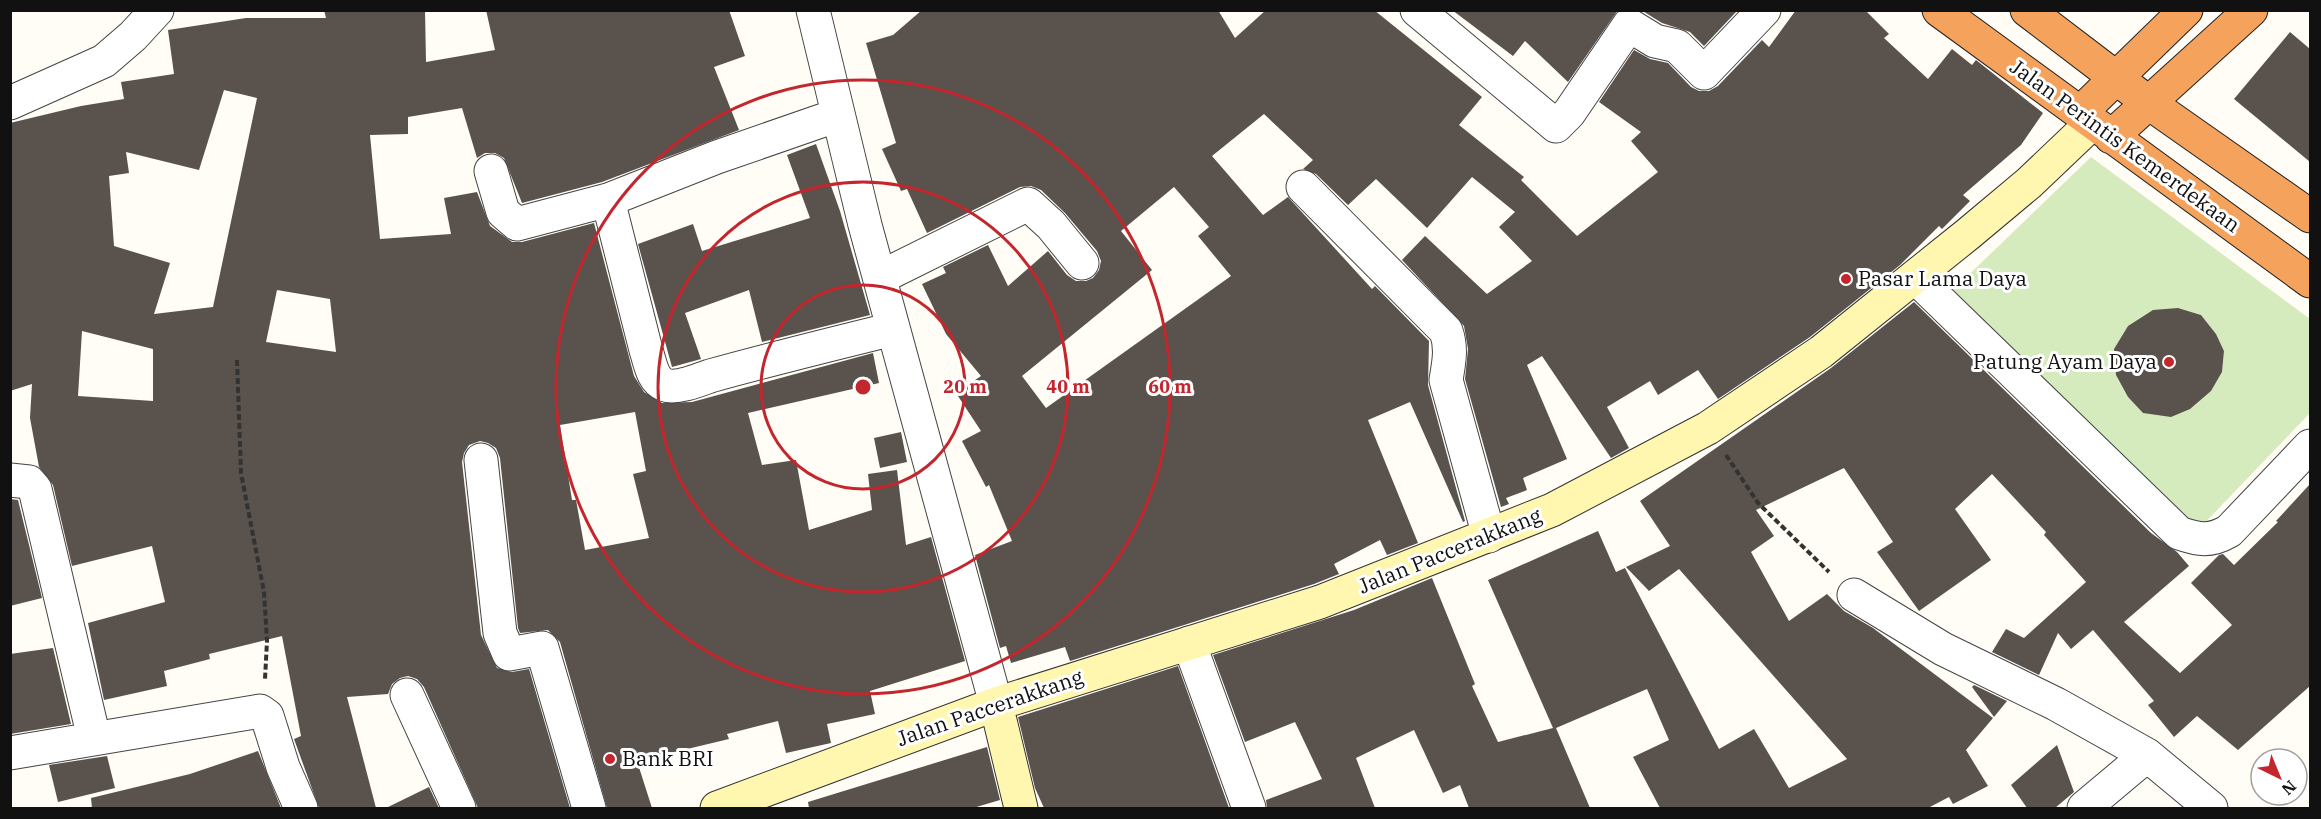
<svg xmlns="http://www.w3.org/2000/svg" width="2321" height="819" viewBox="0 0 2321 819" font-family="'IBM Plex Serif',serif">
<rect width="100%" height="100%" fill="#fffdf5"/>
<path fill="#d5ebbd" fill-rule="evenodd" d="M 2091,157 L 2310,319 L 2310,413 L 2196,532 L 1953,290 ZM 2178,308 L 2201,315 L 2216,334 L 2224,351 L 2222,372 L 2211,391 L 2143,413 L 2128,397 L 2116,375 L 2114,349 L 2128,326 Z"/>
<path fill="#5a524d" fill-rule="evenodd" d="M 324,10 L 425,10 L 426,62 L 495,50 L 486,10 L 729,10 L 745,56 L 714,67 L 739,130 L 602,182 L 522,203 L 504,158 L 495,153 L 485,153 L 477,158 L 462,108 L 408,117 L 408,134 L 370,135 L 380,239 L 451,234 L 444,198 L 477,192 L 490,226 L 512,242 L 522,242 L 594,223 L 634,376 L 644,392 L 662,403 L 692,402 L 873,353 L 879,383 L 748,413 L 762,465 L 796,460 L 809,530 L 872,510 L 868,474 L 897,470 L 906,545 L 931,537 L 965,661 L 870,691 L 875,714 L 827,724 L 831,743 L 786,753 L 778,721 L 727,734 L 729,739 L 637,761 L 652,808 L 607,808 L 560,642 L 548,630 L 520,633 L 518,628 L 500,458 L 496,448 L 488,443 L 480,441 L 469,445 L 464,453 L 462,462 L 481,635 L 497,668 L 512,672 L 529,669 L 570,808 L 478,808 L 424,687 L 417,679 L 408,676 L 400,678 L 392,684 L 388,694 L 347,697 L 376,808 L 319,808 L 294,739 L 301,736 L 282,636 L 209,654 L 210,659 L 164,671 L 167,686 L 104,700 L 88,623 L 165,602 L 152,546 L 72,566 L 53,485 L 39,467 L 30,418 L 32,384 L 10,391 L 10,123 L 81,106 L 124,99 L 121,82 L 174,74 L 168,30 L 246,18 L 326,18 ZM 224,90 L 257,98 L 213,307 L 154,314 L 170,263 L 114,246 L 109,176 L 129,173 L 126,152 L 199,170 ZM 277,290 L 330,299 L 336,352 L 266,342 ZM 82,331 L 153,349 L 153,401 L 78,396 ZM 635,412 L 646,471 L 633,474 L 649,538 L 585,550 L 576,500 L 572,500 L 560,425 Z
M 922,10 L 1218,10 L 1235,38 L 1266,10 L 1374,10 L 1482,97 L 1459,125 L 1524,177 L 1521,180 L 1577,236 L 1658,172 L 1631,141 L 1641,132 L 1599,102 L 1634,50 L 1650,59 L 1668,63 L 1691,87 L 1699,91 L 1709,91 L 1718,86 L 1762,40 L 1769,47 L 1796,10 L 1865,10 L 1889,34 L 1884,38 L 1928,79 L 1952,49 L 1972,65 L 1976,60 L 2043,113 L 2021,145 L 1963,195 L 1970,201 L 1942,229 L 1939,226 L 1900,265 L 1810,337 L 1718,399 L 1698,370 L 1658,395 L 1650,381 L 1607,407 L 1629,448 L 1611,458 L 1542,356 L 1527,365 L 1567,459 L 1523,478 L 1527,490 L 1506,498 L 1509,504 L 1501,507 L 1465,379 L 1468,349 L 1464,326 L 1402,260 L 1425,236 L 1487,294 L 1532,261 L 1499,227 L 1515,212 L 1472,177 L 1427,228 L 1376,179 L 1348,205 L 1316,174 L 1303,169 L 1313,160 L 1264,114 L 1212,156 L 1263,215 L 1288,197 L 1372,289 L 1375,286 L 1429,341 L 1428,385 L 1465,521 L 1463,522 L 1410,402 L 1368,420 L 1418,543 L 1387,555 L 1380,540 L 1334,564 L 1339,574 L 1314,584 L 1070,661 L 1065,647 L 1011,663 L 1006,646 L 1000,648 L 975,555 L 1012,541 L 989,485 L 986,487 L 962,441 L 981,431 L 956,393 L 981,376 L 946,334 L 922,284 L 946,273 L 943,267 L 988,245 L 1008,286 L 1048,251 L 1067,275 L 1076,281 L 1086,281 L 1093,278 L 1099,270 L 1101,261 L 1097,251 L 1065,213 L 1041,190 L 1031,186 L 1020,187 L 927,233 L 907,189 L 901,191 L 882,149 L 896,143 L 866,43 L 893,35 ZM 1174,187 L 1209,227 L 1198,236 L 1231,276 L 1046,408 L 1022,376 L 1152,270 L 1121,231 Z
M 1452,10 L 1618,10 L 1568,82 L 1525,41 L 1513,56 Z
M 1641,10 L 1734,10 L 1736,12 L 1704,46 L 1690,32 L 1662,23 Z
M 2290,32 L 2310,49 L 2310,162 L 2234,99 Z
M 816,144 L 840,211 L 870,315 L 762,342 L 749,290 L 685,313 L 701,359 L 672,367 L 638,244 L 693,224 L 702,251 L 810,218 L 787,155 Z
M 1914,302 L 2151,533 L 2177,552 L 2189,566 L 2124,622 L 2180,673 L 2232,625 L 2191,583 L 2219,555 L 2223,554 L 2234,565 L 2278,522 L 2276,521 L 2310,484 L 2310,686 L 2238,750 L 2197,716 L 2174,737 L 2148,705 L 2154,701 L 2093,630 L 2071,649 L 2058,633 L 2039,675 L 1992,652 L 2006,629 L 2024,638 L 2086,582 L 2044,535 L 2046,532 L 1992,474 L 1955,509 L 1991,560 L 1919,611 L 1877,552 L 1893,542 L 1844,468 L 1756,510 L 1774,536 L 1751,552 L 1789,621 L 1827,594 L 1844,611 L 1873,628 L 1993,718 L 1966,750 L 1988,786 L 1953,804 L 1949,797 L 1928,808 L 1660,808 L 1633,757 L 1669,740 L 1647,689 L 1556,728 L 1590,808 L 1469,808 L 1460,785 L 1443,793 L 1414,730 L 1356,758 L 1375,808 L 1267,808 L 1266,800 L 1322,779 L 1295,722 L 1245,742 L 1213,655 L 1354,610 L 1432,578 L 1475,684 L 1472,686 L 1498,742 L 1553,728 L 1488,580 L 1598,531 L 1616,572 L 1625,568 L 1719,749 L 1754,729 L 1789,788 L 1847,759 L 1679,569 L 1649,591 L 1626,567 L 1670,546 L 1640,501 L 1831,368 Z
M 2178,308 L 2201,315 L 2216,334 L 2224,351 L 2222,372 L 2211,391 L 2190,409 L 2171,417 L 2143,413 L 2128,397 L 2116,375 L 2114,349 L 2128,326 L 2153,310 Z
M 901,432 L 907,462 L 880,468 L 874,438 Z
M 10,499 L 18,500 L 42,598 L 10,606 Z
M 53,648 L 71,724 L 10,734 L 10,654 Z
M 1178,666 L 1229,808 L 1044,808 L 1035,788 L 1018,717 Z
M 1974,685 L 2007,701 L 1994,717 L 1972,687 Z
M 2057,745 L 2074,792 L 2055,808 L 2027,808 L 2011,785 Z
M 987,747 L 1000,800 L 973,808 L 809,808 L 808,802 Z
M 258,751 L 281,808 L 92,808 L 91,798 L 190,774 Z
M 107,756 L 115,788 L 58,802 L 49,765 Z
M 429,787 L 439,808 L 386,808 Z"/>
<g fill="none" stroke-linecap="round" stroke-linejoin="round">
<g stroke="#444" stroke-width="35">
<path id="street" d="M 813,10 L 865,225 L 996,704
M 1417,10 L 1556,126 L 1569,113 L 1629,25 L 1655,41 L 1677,46 L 1704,73 L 1764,10
M 10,103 L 104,61 L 133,36 L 157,10
M 491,171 L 503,212 L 517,224 L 608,200 L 717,157 L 838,115
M 1303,187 L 1446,331 C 1452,348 1449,362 1446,380 L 1489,536
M 608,200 L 646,350 C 650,362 652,380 665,385 C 677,389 699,380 710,376 C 771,359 832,344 893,329
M 881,277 L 1028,204 L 1051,225 L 1082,263
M 1915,277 L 2179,533 C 2199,540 2210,542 2229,531 L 2310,446
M 481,460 L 500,633 L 509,654 L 542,648 L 589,808
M 10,480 L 29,482 L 35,489 L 94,738
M 1854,595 L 1943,649 L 2056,704 L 2147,755 L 2211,808
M 1189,643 L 1249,808
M 407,695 L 459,808
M 10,753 L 260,711 L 267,716 L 283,767 L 301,808
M 2084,808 L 2147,755"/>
</g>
<g stroke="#333" stroke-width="35">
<path id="secondary" d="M 996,704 L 1021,808
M 717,808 L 996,704 L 1320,602 L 1552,510 L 1708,428 L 1821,352 L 1968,234 L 2029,183 L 2092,123"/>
</g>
<g stroke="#222" stroke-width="35">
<path id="highway" d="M 1939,10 L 2310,281
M 2027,10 L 2149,103 L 2310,216
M 2080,113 L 2186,10
M 2111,137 L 2251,10"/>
</g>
<path stroke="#333" stroke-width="4" stroke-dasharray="6 3" stroke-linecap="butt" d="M 237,360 L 241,473 L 264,592 L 267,641 L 265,679
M 1726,455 L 1758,503 L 1829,572"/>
<use href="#street" stroke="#fff" stroke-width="33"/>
<use href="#secondary" stroke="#fff6b0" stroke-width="33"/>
<use href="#highway" stroke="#f5a25d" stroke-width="33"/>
</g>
<g fill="none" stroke="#c4262e" stroke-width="3">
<circle cx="863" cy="387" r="102"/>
<circle cx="863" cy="387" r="205"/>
<circle cx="863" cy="387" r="307"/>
</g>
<g fill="#c4262e" stroke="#fff" stroke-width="2">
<circle cx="1846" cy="279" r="6"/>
<circle cx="2169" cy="362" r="6"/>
<circle cx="610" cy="759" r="6"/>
</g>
<g text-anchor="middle" stroke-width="6" stroke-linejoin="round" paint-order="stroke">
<g font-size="21" fill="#111" stroke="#fff">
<text transform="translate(2125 146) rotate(36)" y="7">Jalan Perintis Kemerdekaan</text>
<text transform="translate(1450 551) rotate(-22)" y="7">Jalan Paccerakkang</text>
<text transform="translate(990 708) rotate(-19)" y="7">Jalan Paccerakkang</text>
</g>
<g font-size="21" fill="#111" stroke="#fff" text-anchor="start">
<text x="1858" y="286">Pasar Lama Daya</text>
<text x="2157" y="369" text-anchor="end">Patung Ayam Daya</text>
<text x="622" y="766">Bank BRI</text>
</g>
</g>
<circle cx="863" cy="387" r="9" fill="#c4262e" stroke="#fff" stroke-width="3"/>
<g font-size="18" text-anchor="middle" font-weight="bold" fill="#c4262e" stroke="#fff" stroke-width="6" stroke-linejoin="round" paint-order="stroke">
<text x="965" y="393">20 m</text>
<text x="1068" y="393">40 m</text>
<text x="1170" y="393">60 m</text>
</g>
<rect width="2321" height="819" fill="none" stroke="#111111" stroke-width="24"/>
<g transform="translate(2279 777) rotate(137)"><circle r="28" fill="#ffffff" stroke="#a0a0a0" stroke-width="1.5"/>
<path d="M0-4.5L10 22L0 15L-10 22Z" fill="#c4262e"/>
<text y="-9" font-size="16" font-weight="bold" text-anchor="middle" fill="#111111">N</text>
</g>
</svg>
